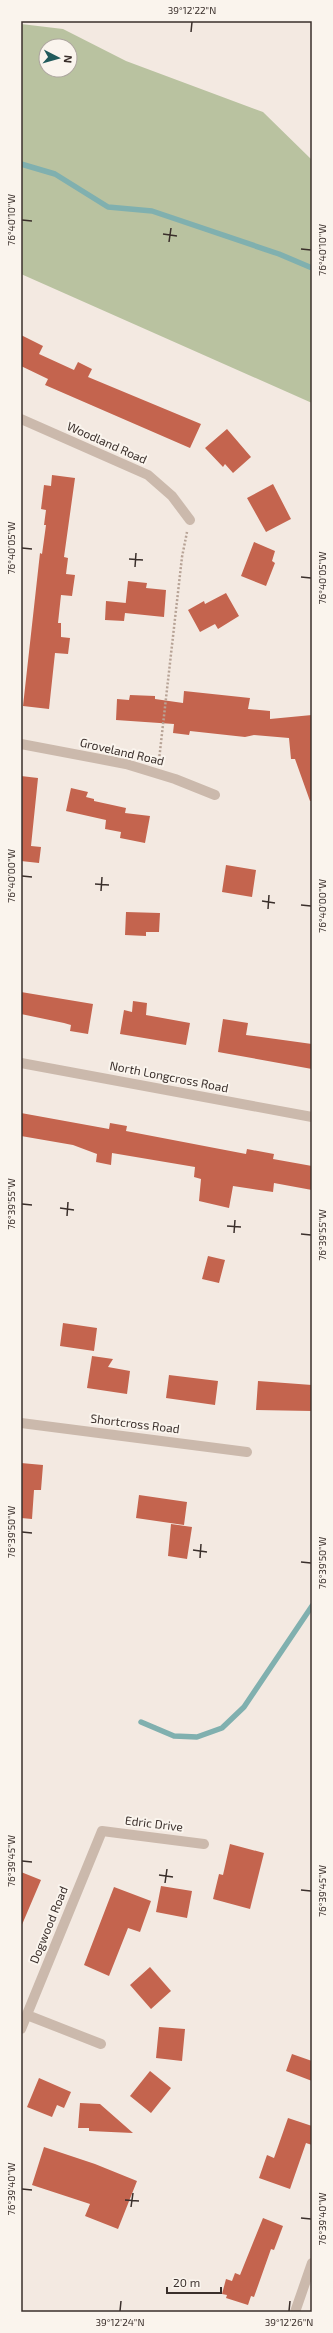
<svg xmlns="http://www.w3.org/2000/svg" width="333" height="2333" viewBox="0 0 333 2333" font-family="'Exo 2',sans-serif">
<rect width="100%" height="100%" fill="#f3e9e1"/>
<path fill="#b9c2a0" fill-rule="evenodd" d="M 21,24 L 63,29 L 126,61 L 263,112 L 312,160 L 312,403 L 21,274 ZM 46,46 L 70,46 L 70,70 L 46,70 Z"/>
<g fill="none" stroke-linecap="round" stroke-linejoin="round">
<path stroke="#80b0af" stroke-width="5.5" d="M 21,164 L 55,174 L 108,207 L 152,211 L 279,254 L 312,268
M 141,1722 L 174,1736 L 197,1737 L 222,1728 L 244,1707 L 312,1606"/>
</g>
<path fill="#c4644e" d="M 21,335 L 43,346 L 39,354 L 74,370 L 78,362 L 92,369 L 88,377 L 201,424 L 190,448 L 45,385 L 48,379 L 21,366 Z
M 227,429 L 251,457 L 233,473 L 225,464 L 223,467 L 205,448 Z
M 52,475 L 75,478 L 64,557 L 68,558 L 66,574 L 75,575 L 72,596 L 61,595 L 58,623 L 61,623 L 61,637 L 70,638 L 68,654 L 55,653 L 49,709 L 23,706 L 40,553 L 42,554 L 46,525 L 44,525 L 46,510 L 41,509 L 44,485 L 51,486 Z
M 273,484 L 291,519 L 266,532 L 247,498 Z
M 254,542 L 275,551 L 272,561 L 275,563 L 266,586 L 241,576 Z
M 128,581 L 147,583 L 146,588 L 166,590 L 164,617 L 125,613 L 124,621 L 105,620 L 106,601 L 126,603 L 125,610 Z
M 226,593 L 239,616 L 218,629 L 215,624 L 200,632 L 188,610 L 204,601 L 205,604 Z
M 184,691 L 250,698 L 248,709 L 270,711 L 270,719 L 312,715 L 312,801 L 310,801 L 295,759 L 291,759 L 289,738 L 254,735 L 245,737 L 190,731 L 189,735 L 173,733 L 174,724 L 116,720 L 117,699 L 129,700 L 130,695 L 155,696 L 155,699 L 183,703 Z
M 21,776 L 38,778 L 31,846 L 41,847 L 39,863 L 21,861 Z
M 71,788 L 88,792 L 86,797 L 94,799 L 94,801 L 126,808 L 125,813 L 150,816 L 145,843 L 120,838 L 121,832 L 105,829 L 106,820 L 66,811 Z
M 226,865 L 256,870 L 252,897 L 222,892 Z
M 126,912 L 160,913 L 159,932 L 146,932 L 146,936 L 125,935 Z
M 21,992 L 93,1004 L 88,1034 L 70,1031 L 71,1025 L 64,1023 L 21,1014 Z
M 133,1001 L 147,1003 L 146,1015 L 190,1023 L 186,1045 L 120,1034 L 124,1010 L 132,1012 Z
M 223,1019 L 248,1023 L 246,1035 L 312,1044 L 312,1069 L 218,1052 Z
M 21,1113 L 109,1129 L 110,1123 L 127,1126 L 126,1131 L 246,1154 L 247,1149 L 274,1154 L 273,1159 L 312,1166 L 312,1190 L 274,1183 L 273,1192 L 233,1186 L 229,1208 L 199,1201 L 201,1179 L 194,1177 L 195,1167 L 112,1153 L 111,1165 L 96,1162 L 97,1154 L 73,1145 L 21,1136 Z
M 208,1256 L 225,1260 L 219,1283 L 202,1279 Z
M 63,1323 L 97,1328 L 94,1351 L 60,1346 Z
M 92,1356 L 113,1359 L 108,1367 L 130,1371 L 127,1394 L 87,1388 Z
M 169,1375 L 218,1381 L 215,1405 L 166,1398 Z
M 258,1381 L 312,1385 L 312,1411 L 256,1410 Z
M 21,1463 L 43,1465 L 41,1490 L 34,1490 L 32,1519 L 21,1518 Z
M 139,1495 L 187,1502 L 184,1525 L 136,1518 Z
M 171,1524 L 192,1527 L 187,1559 L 168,1556 Z
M 230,1844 L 264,1853 L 250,1909 L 213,1899 L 219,1874 L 223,1875 Z
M 21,1872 L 41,1880 L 21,1927 Z
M 161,1886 L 192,1891 L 187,1918 L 156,1912 Z
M 114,1887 L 151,1901 L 140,1932 L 128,1928 L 109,1976 L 84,1965 Z
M 150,1967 L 171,1991 L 151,2009 L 130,1985 Z
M 159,2027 L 185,2029 L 182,2061 L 156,2058 Z
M 292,2054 L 312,2061 L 312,2081 L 286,2071 Z
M 150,2071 L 171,2088 L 151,2113 L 130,2096 Z
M 39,2078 L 71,2092 L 64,2108 L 57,2105 L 52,2117 L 27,2107 Z
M 80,2103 L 100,2104 L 133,2133 L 89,2131 L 89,2128 L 78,2128 Z
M 288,2118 L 312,2126 L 312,2145 L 306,2143 L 290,2189 L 259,2178 L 267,2155 L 274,2158 Z
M 44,2147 L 95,2164 L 137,2181 L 118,2229 L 85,2216 L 90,2204 L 32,2185 Z
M 263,2218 L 283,2226 L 274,2250 L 271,2249 L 254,2297 L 251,2296 L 248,2305 L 226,2298 L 227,2295 L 222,2294 L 226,2279 L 232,2281 L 235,2273 L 240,2275 Z"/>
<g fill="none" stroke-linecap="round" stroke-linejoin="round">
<path stroke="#b7a396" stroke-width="2.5" stroke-dasharray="2 2" stroke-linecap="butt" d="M 159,760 L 182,557 L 187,532"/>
<path stroke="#cbb9ac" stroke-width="10" d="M 21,419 L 148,475 L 172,496 L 190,520
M 21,744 L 126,764 L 175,779 L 215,795
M 21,1063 L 312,1117
M 21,1423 L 247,1452
M 27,2015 L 101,2044
M 21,2029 L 102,1831 L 204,1844
M 295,2312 L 312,2263"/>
</g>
<path fill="none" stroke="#3a2f2b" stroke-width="1.5" d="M 191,32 L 192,22M 22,220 L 32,221M 163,234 L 177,236M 169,242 L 171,228M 301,249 L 311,250M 22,548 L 32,549M 129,559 L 143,560M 135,567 L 136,553M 301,577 L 311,578M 22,876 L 32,877M 95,884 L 109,885M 101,891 L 102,877M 262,901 L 275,903M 301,905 L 311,906M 268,909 L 269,895M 22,1204 L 32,1205M 60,1208 L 74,1210M 67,1216 L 68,1202M 227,1226 L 241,1227M 234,1233 L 235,1220M 301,1234 L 311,1235M 22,1532 L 32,1533M 193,1550 L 207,1552M 200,1558 L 201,1544M 301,1562 L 311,1563M 22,1861 L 32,1862M 159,1875 L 173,1877M 165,1883 L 167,1869M 301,1890 L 311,1891M 22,2189 L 32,2190M 125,2200 L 139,2201M 131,2207 L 133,2193M 301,2218 L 311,2219M 120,2311 L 121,2301M 289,2311 L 290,2301"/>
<g text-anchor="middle" stroke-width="4" stroke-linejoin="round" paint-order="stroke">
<g font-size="12" fill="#3a2f2b" stroke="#faf4ed">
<text transform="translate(107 443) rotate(24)" y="4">Woodland Road</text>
<text transform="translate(122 752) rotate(13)" y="4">Groveland Road</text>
<text transform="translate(169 1077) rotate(11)" y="4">North Longcross Road</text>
<text transform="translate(135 1424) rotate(7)" y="4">Shortcross Road</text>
<text transform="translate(154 1824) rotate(7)" y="4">Edric Drive</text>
<text transform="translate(49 1925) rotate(-68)" y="4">Dogwood Road</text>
</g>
</g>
<rect width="333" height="2333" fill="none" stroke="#faf4ed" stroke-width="44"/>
<g transform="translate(58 58) rotate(96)"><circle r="19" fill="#faf4ed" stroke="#ada59f"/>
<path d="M0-3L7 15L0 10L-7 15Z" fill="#215a5b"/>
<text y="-6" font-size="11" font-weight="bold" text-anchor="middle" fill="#3a2f2b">N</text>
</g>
<path d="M167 2287v6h54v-6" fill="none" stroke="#3a2f2b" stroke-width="2"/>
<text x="173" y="2287" font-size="12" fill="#3a2f2b" stroke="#faf4ed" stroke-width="3" paint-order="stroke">20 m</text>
<rect x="22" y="22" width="289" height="2289" fill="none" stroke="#3a2f2b" stroke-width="1.5"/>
<g font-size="10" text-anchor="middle" fill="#3a2f2b">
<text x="192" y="14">39°12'22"N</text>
<text transform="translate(11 220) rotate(-90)" y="4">76°40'10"W</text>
<text transform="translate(322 250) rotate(-90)" y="4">76°40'10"W</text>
<text transform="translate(11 548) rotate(-90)" y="4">76°40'05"W</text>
<text transform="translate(322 578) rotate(-90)" y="4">76°40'05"W</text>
<text transform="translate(11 876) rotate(-90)" y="4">76°40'00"W</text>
<text transform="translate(322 906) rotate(-90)" y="4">76°40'00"W</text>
<text transform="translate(11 1204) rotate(-90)" y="4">76°39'55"W</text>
<text transform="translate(322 1235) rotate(-90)" y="4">76°39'55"W</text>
<text transform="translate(11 1532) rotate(-90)" y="4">76°39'50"W</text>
<text transform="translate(322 1563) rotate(-90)" y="4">76°39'50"W</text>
<text transform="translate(11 1861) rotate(-90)" y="4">76°39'45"W</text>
<text transform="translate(322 1891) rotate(-90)" y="4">76°39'45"W</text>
<text transform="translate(11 2189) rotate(-90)" y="4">76°39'40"W</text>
<text transform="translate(322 2219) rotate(-90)" y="4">76°39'40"W</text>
<text x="120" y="2326">39°12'24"N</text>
<text x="289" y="2326">39°12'26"N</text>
</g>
</svg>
